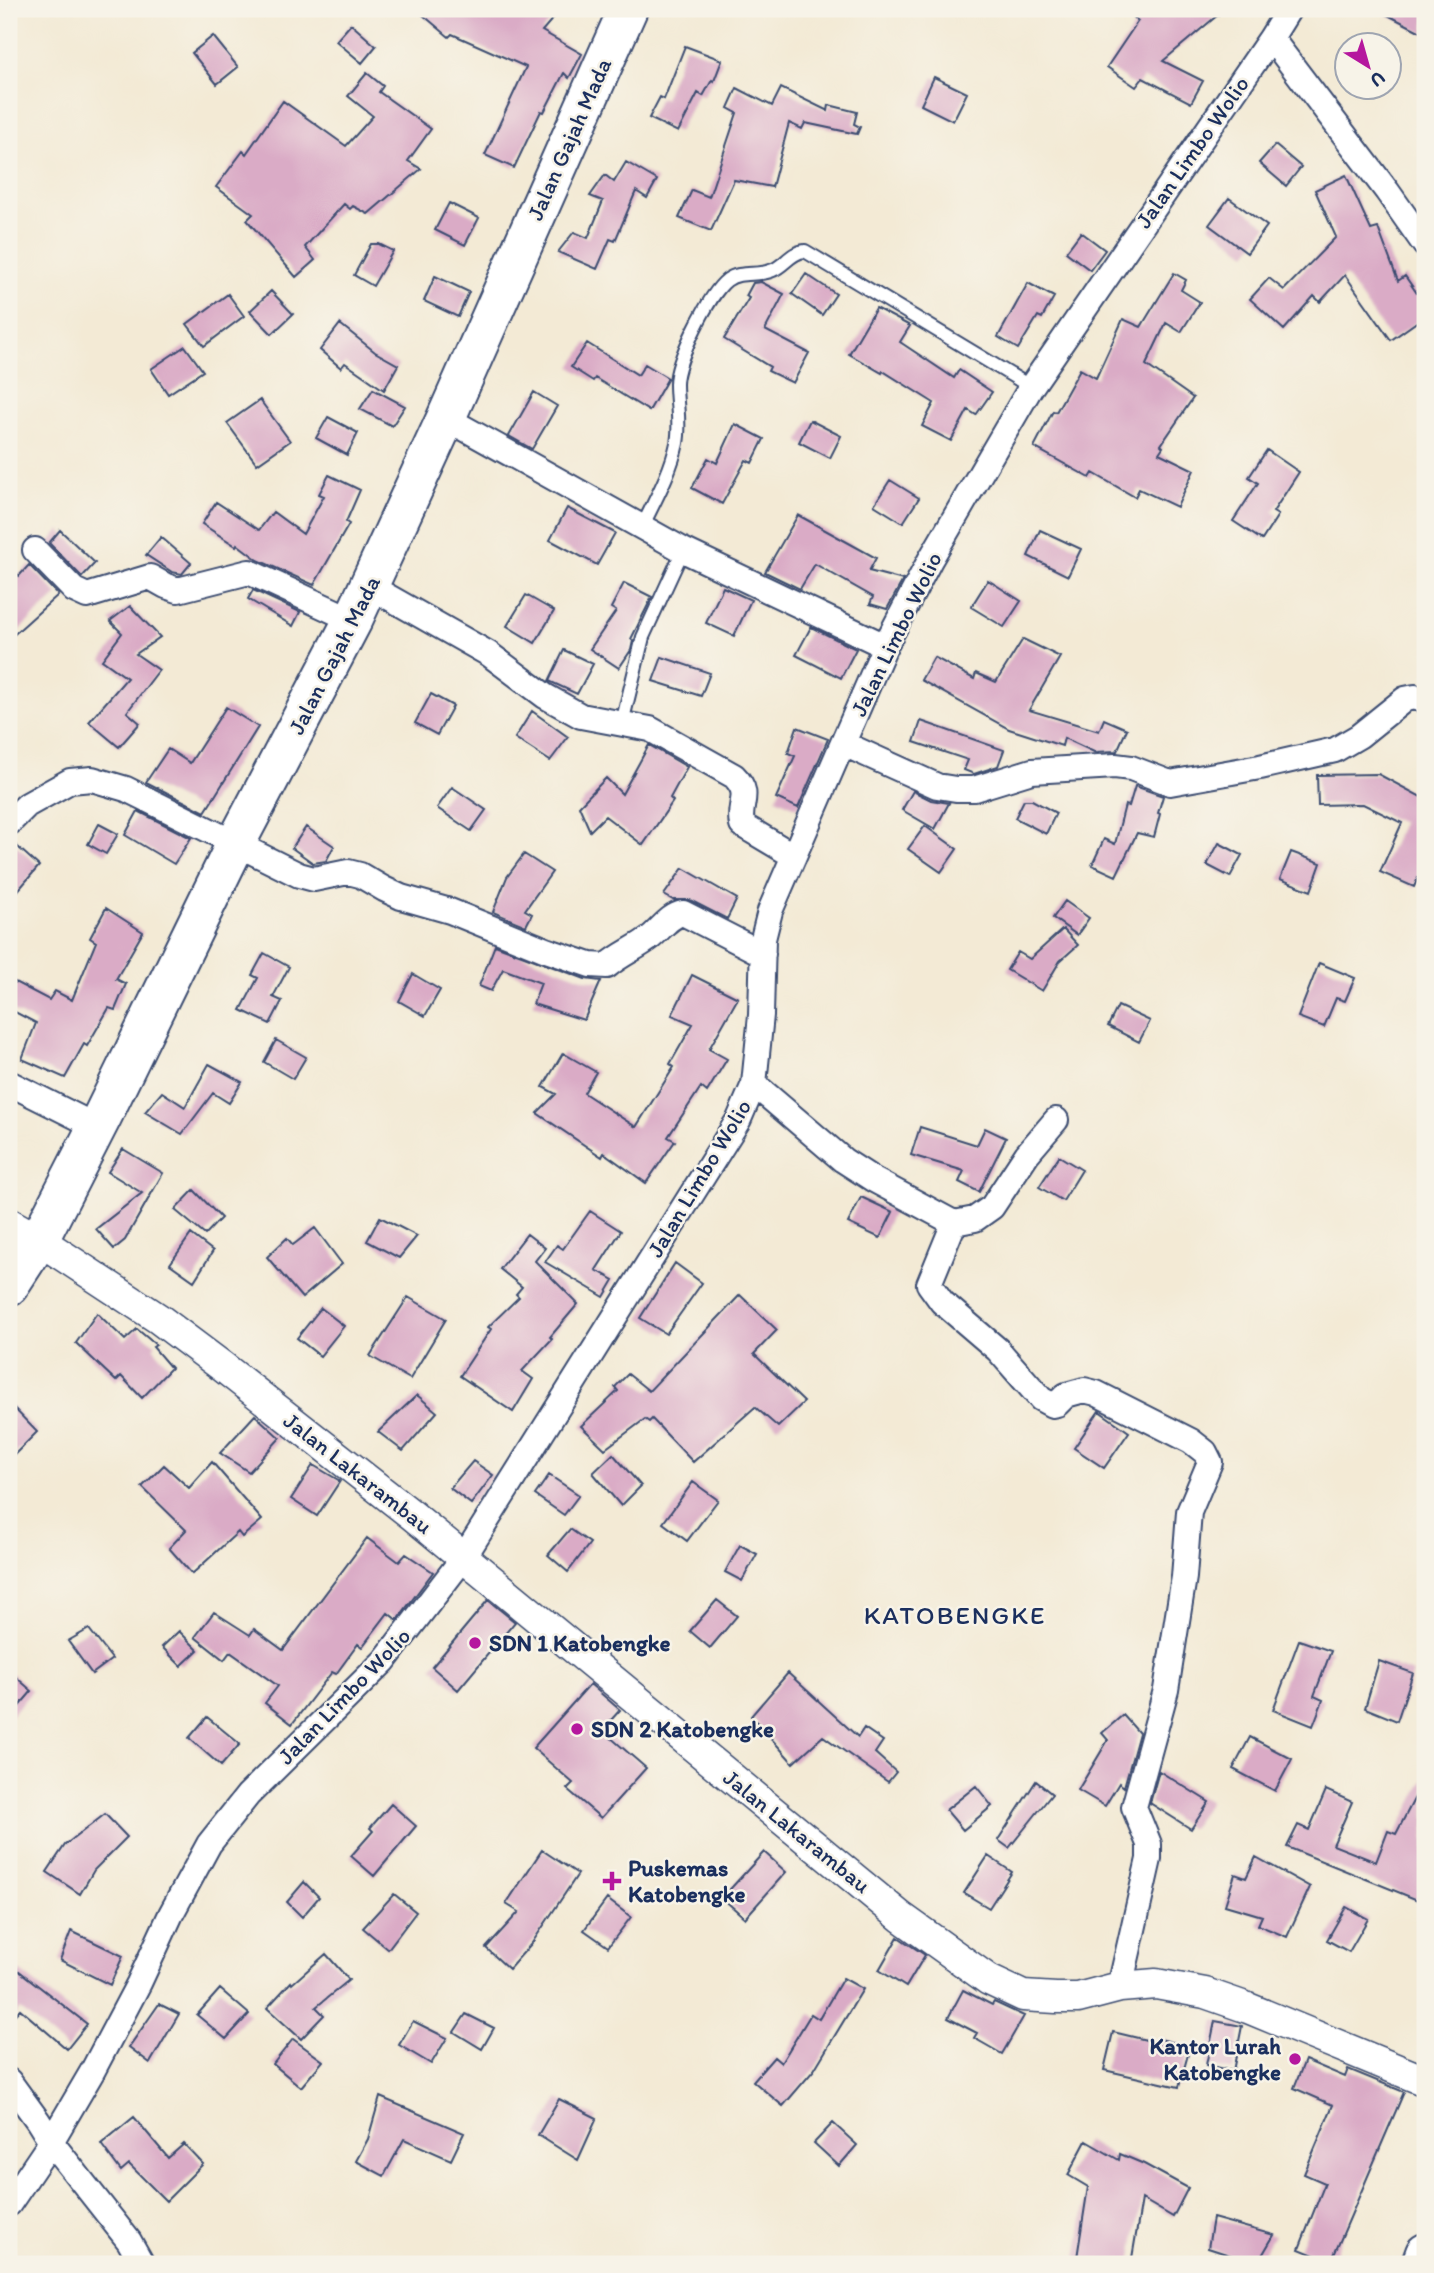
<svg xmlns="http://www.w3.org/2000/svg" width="1434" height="2273" viewBox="0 0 1434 2273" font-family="Itim,sans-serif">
<rect width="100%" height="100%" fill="#f7f3e8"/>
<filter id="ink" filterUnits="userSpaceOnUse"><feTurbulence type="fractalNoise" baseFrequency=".0143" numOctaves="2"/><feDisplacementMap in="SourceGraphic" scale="14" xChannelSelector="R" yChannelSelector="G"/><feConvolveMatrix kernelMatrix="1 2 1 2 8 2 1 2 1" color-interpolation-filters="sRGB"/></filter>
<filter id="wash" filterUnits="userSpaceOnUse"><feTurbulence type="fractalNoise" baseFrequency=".00686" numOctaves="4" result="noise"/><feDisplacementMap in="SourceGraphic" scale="28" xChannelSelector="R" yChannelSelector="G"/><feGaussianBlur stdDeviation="1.57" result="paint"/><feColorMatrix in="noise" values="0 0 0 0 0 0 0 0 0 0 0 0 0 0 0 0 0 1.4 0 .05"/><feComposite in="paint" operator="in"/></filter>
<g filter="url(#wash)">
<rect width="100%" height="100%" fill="#f3ead5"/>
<g id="blocks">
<path fill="#daabc6" d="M 416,9 L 561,9 L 542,31 L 582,54 L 569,78 L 564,73 L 544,112 L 541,111 L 514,168 L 485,155 L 526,67 L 452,34 L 449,37 Z
M 1125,9 L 1225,9 L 1163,61 L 1203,81 L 1191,103 L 1143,78 L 1136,87 L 1107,67 L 1138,21 Z
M 1376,9 L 1425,9 L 1425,34 Z
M 351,24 L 376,46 L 362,63 L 336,41 Z
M 213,36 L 238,67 L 217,84 L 192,53 Z
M 685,46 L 722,60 L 714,81 L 712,80 L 703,96 L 698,93 L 678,132 L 649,118 L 660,97 L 664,99 Z
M 367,73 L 383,86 L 379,92 L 431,129 L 408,161 L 421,169 L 368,214 L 353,206 L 350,209 L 344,204 L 305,247 L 315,260 L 296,277 L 247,220 L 253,214 L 216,187 L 243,151 L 246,154 L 283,101 L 346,146 L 373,116 L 348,96 Z
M 934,77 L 967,93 L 953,121 L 921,105 Z
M 737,88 L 772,106 L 781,88 L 828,111 L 829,105 L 857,112 L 854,124 L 860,127 L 857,134 L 805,123 L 802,129 L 789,123 L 772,187 L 734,180 L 711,231 L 679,218 L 692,190 L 709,197 L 737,113 L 728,108 Z
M 1275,145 L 1301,167 L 1286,186 L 1259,163 Z
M 626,162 L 657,180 L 647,198 L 636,191 L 615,241 L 610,239 L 597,269 L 558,252 L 574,232 L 588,238 L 603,201 L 590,196 L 605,175 L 614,182 Z
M 1346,175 L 1371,230 L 1378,228 L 1398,281 L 1405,276 L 1425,305 L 1425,316 L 1391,340 L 1345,275 L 1320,302 L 1314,296 L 1284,330 L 1250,299 L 1269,278 L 1284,290 L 1336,237 L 1315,190 Z
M 1229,198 L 1267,226 L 1247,253 L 1209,225 Z
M 449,203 L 479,218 L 465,245 L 435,230 Z
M 1081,232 L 1105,250 L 1090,270 L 1066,252 Z
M 371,244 L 379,244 L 393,251 L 373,286 L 354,275 Z
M 1174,273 L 1186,280 L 1181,290 L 1200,302 L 1181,332 L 1166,323 L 1146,365 L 1193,398 L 1161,445 L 1163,447 L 1159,453 L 1194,470 L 1177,507 L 1139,489 L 1135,497 L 1093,473 L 1090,478 L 1034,447 L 1053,411 L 1056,412 L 1080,369 L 1096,378 L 1123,319 L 1141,327 Z
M 806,274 L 836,294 L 822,315 L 792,294 Z
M 435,276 L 469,292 L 458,317 L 424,301 Z
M 761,282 L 784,294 L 765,330 L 809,353 L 793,383 L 768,371 L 770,367 L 724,339 L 749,298 L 746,296 L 753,283 Z
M 1028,283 L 1054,297 L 1042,318 L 1038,316 L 1018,349 L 998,337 Z
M 271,291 L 293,314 L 272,334 L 250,311 Z
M 228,294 L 244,316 L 204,346 L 187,324 Z
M 876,308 L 910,326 L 900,342 L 954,378 L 959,370 L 992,392 L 976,415 L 968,410 L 951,441 L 922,426 L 934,403 L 883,371 L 882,373 L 849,354 Z
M 340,324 L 375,352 L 398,365 L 384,390 L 345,363 L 341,368 L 320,350 Z
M 587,343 L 638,375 L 645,364 L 668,378 L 649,411 L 595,378 L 593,381 L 571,367 Z
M 185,346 L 203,371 L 168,394 L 151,369 Z
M 373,389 L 405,406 L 392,426 L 360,409 Z
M 534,392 L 557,406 L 532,449 L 509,436 Z
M 260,400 L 290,441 L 257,464 L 227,423 Z
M 328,417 L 358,433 L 347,455 L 316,438 Z
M 810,420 L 841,436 L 830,458 L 799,442 Z
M 735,424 L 764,439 L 752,463 L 746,460 L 722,504 L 692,488 L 708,458 L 717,463 Z
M 1267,450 L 1299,472 L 1273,512 L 1278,515 L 1262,540 L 1233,521 L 1258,483 L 1249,477 Z
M 329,475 L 360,490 L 346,522 L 349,524 L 314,585 L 258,560 L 237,544 L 236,546 L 202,524 L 216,502 L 259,530 L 273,512 L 303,534 L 324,496 L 319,494 Z
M 890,480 L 919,498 L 903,523 L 874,505 Z
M 567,508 L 615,533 L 597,565 L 550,540 Z
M 798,515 L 876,558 L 869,571 L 903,580 L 887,609 L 870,604 L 873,597 L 815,564 L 800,589 L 765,572 Z
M 60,530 L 95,563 L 82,577 L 49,543 Z
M 1040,530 L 1081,549 L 1068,576 L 1028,556 Z
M 161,537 L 191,563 L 182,574 L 172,572 L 146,555 Z
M 9,565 L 19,576 L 29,565 L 58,595 L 9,639 Z
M 988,580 L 1021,601 L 1004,627 L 971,607 Z
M 624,583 L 652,597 L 631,639 L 633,641 L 631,650 L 619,668 L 590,649 L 616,611 L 611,608 Z
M 723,587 L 751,600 L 734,636 L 706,623 Z
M 253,590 L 300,612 L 293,626 L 248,599 Z
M 526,595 L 554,611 L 535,643 L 507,626 Z
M 130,606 L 160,637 L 136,654 L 159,670 L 127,712 L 140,723 L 119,747 L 89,722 L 127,678 L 102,660 L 122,633 L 110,621 Z
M 811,627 L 856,649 L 841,678 L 796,655 Z
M 1023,639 L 1060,657 L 1029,710 L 1099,731 L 1104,719 L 1127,729 L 1117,751 L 1094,752 L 1064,738 L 1062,746 L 1009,729 L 921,680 L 934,657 L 974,679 L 976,673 L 996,682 Z
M 564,650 L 593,664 L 577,694 L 549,681 Z
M 662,657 L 710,673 L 701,696 L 653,681 Z
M 431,694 L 453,706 L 437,735 L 415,723 Z
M 226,707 L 258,727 L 205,812 L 146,782 L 168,749 L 190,763 Z
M 532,711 L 568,737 L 550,761 L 515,738 Z
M 921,721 L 1004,750 L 998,766 L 974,774 L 964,770 L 968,760 L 914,742 Z
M 797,727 L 828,739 L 798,808 L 776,798 L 795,756 L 788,753 Z
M 649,745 L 687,767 L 670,798 L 673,801 L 643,845 L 605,816 L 590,831 L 579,806 L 606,778 L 622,794 Z
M 1378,774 L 1425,799 L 1425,862 L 1414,887 L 1380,872 L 1402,823 L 1363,804 L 1318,805 L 1317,775 Z
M 1135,786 L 1163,796 L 1158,813 L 1160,814 L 1154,837 L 1137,833 L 1116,876 L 1092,865 L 1104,839 L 1115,844 L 1125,805 L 1129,806 Z
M 452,787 L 486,810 L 471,831 L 437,808 Z
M 913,791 L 931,800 L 949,803 L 935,829 L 902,810 Z
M 1024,800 L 1032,800 L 1056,813 L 1046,834 L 1015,818 Z
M 138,811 L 191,838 L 174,864 L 125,835 Z
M 99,824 L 118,834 L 106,854 L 88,844 Z
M 925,826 L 957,849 L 941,872 L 908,849 Z
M 306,827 L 334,846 L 326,861 L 313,863 L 292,848 Z
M 9,839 L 39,866 L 9,901 Z
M 1219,843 L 1242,855 L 1230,877 L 1207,865 Z
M 1291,852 L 1321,863 L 1311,891 L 1280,879 Z
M 524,854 L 552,872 L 525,910 L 532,914 L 526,926 L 493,912 L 507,877 Z
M 683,868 L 737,899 L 727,919 L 690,900 L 673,900 L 664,895 Z
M 1065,901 L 1089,918 L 1077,935 L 1053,918 Z
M 106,908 L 143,932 L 116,979 L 126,984 L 115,1010 L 109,1008 L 87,1046 L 84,1044 L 65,1078 L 22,1059 L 36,1023 L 9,1009 L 9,979 L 49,1000 L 55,991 L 72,1000 L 96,942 L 90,938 Z
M 1063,929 L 1078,945 L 1060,961 L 1042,991 L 1007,970 L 1018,952 L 1030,959 Z
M 495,945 L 585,979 L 601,981 L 584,1020 L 533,1004 L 541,983 L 503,969 L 491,991 L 479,986 Z
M 264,953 L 289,967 L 273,997 L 282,1001 L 270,1024 L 241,1010 L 258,978 L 252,975 Z
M 1319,963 L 1355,978 L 1345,1001 L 1336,998 L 1324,1027 L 1298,1017 Z
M 413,974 L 440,990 L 425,1016 L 399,1001 Z
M 692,975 L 738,998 L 709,1049 L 727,1059 L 707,1092 L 701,1087 L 668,1137 L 675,1141 L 646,1183 L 604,1153 L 602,1157 L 537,1113 L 556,1094 L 543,1087 L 563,1053 L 596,1072 L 584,1093 L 636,1127 L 674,1067 L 670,1064 L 693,1024 L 672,1015 Z
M 1118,1006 L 1150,1021 L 1139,1042 L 1108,1026 Z
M 276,1040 L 306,1057 L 293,1079 L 264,1062 Z
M 209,1064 L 242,1082 L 229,1103 L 213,1093 L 182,1134 L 145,1112 L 162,1092 L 185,1107 Z
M 920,1127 L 977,1145 L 985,1128 L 1006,1138 L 979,1192 L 959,1182 L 964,1171 L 911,1155 Z
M 123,1149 L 163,1173 L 125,1240 L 114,1249 L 96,1229 L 142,1193 L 108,1172 Z
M 1059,1156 L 1082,1170 L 1063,1201 L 1039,1187 Z
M 194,1190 L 221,1218 L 205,1235 L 175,1210 Z
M 861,1197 L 893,1212 L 880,1238 L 848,1223 Z
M 590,1211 L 621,1231 L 596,1270 L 614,1280 L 604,1297 L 545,1262 L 557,1245 L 563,1249 Z
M 380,1217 L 417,1236 L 399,1258 L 367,1241 Z
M 315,1228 L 342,1264 L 302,1298 L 267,1257 L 287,1238 L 293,1245 Z
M 191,1234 L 213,1251 L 194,1281 L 170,1264 Z
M 527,1234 L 545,1248 L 535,1261 L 578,1304 L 550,1337 L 552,1339 L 522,1371 L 533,1379 L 513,1412 L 460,1376 L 491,1329 L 488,1327 L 519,1297 L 516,1294 L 522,1287 L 500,1269 Z
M 675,1263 L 702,1283 L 666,1334 L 640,1318 Z
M 740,1295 L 777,1330 L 754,1354 L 804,1402 L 778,1427 L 755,1407 L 693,1462 L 652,1419 L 649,1422 L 645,1419 L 605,1449 L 581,1426 L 618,1391 L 615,1387 L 628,1374 L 649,1391 Z
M 408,1297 L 446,1319 L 410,1379 L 370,1356 Z
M 321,1308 L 344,1326 L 320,1356 L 297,1338 Z
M 97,1313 L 125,1340 L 137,1329 L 156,1345 L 153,1347 L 171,1368 L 142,1398 L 121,1376 L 116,1381 L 76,1343 Z
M 417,1395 L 437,1412 L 403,1451 L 378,1432 Z
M 9,1403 L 37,1432 L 9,1460 Z
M 1099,1411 L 1129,1432 L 1104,1468 L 1074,1448 Z
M 255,1415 L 280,1438 L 249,1472 L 220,1453 Z
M 613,1454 L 641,1486 L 621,1506 L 593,1473 Z
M 473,1461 L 493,1475 L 471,1504 L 450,1488 Z
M 212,1462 L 262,1520 L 242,1537 L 238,1532 L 192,1574 L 169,1548 L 186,1530 L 142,1487 L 164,1465 L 189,1488 Z
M 313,1465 L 340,1481 L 317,1516 L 291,1499 Z
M 549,1475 L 579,1495 L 564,1515 L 535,1495 Z
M 693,1482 L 718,1500 L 687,1541 L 663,1523 Z
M 570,1529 L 590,1543 L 568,1572 L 548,1555 Z
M 367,1538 L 399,1562 L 406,1554 L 433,1572 L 397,1620 L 388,1613 L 362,1647 L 358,1644 L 336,1674 L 332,1672 L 292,1724 L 265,1703 L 278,1686 L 230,1652 L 224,1660 L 195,1637 L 214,1612 L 250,1635 L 254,1629 L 283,1650 Z
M 740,1545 L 757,1554 L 742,1581 L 725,1572 Z
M 488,1600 L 515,1622 L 458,1690 L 432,1667 Z
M 717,1600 L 737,1616 L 710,1648 L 690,1631 Z
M 89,1629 L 112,1659 L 92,1674 L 68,1641 Z
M 179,1631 L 198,1650 L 181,1666 L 162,1647 Z
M 1299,1640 L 1331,1651 L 1314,1696 L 1323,1700 L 1313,1726 L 1273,1710 Z
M 1379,1661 L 1413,1673 L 1397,1721 L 1365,1708 Z
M 9,1671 L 32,1691 L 9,1718 Z
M 788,1673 L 858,1737 L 864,1728 L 883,1741 L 875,1753 L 896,1772 L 888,1782 L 823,1736 L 793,1763 L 751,1716 Z
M 590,1684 L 620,1710 L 602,1730 L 646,1768 L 601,1818 L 567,1789 L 573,1783 L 533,1748 Z
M 1123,1715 L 1139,1733 L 1124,1787 L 1119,1783 L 1105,1806 L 1078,1790 L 1108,1740 L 1102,1733 Z
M 207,1717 L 240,1744 L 221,1766 L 189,1738 Z
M 1250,1737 L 1292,1759 L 1275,1791 L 1233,1769 Z
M 1159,1771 L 1209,1802 L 1191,1829 L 1150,1803 Z
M 1425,1778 L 1425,1903 L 1287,1847 L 1298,1825 L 1309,1830 L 1326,1790 L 1352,1802 L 1333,1845 L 1376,1862 L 1388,1831 L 1396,1834 Z
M 1036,1781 L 1052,1794 L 1009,1848 L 998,1840 Z
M 976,1786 L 992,1806 L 963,1830 L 946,1810 Z
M 391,1804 L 416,1826 L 374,1876 L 351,1856 L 373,1831 L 370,1828 Z
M 105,1814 L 127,1837 L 94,1870 L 80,1894 L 47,1872 L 65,1845 Z
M 542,1850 L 578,1874 L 532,1943 L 509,1969 L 486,1948 L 519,1912 L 506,1904 Z
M 764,1852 L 786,1872 L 745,1918 L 722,1898 Z
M 988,1856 L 1012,1872 L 989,1908 L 964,1893 Z
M 1256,1857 L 1310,1887 L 1287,1937 L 1258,1925 L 1262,1916 L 1225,1905 L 1235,1874 L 1246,1878 Z
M 304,1882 L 319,1897 L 302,1917 L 287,1902 Z
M 394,1894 L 416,1912 L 388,1949 L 363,1928 Z
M 607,1899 L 631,1917 L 608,1947 L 584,1930 Z
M 1346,1907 L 1368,1919 L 1349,1952 L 1327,1940 Z
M 71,1931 L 123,1956 L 110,1985 L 60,1960 Z
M 898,1937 L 925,1955 L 906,1987 L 879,1970 Z
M 326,1954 L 349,1980 L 316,2007 L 324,2015 L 301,2039 L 267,2008 L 291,1982 L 292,1984 Z
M 9,1963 L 87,2024 L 67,2049 L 20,2009 L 9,2021 Z
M 843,1978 L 863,1989 L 814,2070 L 783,2106 L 753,2081 L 774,2057 L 781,2063 L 811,2014 L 819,2019 Z
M 220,1989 L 249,2014 L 226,2039 L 197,2015 Z
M 963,1990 L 992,2005 L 994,2002 L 1024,2016 L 1002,2054 L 974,2038 L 977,2033 L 948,2018 Z
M 159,2004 L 179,2014 L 150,2063 L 129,2047 Z
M 466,2014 L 494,2028 L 482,2049 L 454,2032 Z
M 413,2021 L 447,2038 L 431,2064 L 399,2045 Z
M 1215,2021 L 1242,2026 L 1233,2071 L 1206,2065 Z
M 1113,2032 L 1159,2043 L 1160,2039 L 1190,2047 L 1179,2087 L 1104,2070 Z
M 293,2039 L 323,2061 L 301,2087 L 273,2064 Z
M 1305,2060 L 1345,2077 L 1348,2069 L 1404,2092 L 1331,2262 L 1299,2249 L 1325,2183 L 1304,2174 L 1333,2105 L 1294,2088 Z
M 380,2097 L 464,2133 L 451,2160 L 404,2139 L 384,2176 L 356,2161 L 368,2139 Z
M 559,2099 L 597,2118 L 578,2160 L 538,2135 Z
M 134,2117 L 168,2158 L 184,2144 L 203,2164 L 166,2201 L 129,2164 L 121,2171 L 101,2144 Z
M 833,2123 L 857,2145 L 839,2166 L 814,2143 Z
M 1086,2141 L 1119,2160 L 1120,2154 L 1144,2164 L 1188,2188 L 1173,2217 L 1142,2199 L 1131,2264 L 1076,2264 L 1088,2187 L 1068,2175 Z
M 1213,2218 L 1274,2235 L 1257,2264 L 1208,2248 Z"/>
</g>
</g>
<g filter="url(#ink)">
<use href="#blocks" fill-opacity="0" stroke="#3b4b70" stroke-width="2"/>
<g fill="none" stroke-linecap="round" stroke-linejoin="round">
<g stroke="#3b4b70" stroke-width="16">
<path id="service" d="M 642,527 C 655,500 671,472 677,443 C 681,423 676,404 676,384 C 676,361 709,294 727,280 C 741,270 758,277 773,270 C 785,265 791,252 805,251 L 1031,387
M 622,723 L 643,637 L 683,550"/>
</g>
<g stroke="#3b4b70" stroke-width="28">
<path id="minor" d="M 1271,38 L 1387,191 L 1425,245
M 446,418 L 683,550 L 885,646
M 35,550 L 74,590 L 87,596 L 150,577 L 166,586 L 178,590 L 249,572 L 353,620
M 369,586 L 489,654 L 545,696 L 581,716 L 650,729 L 734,776 C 753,795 737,804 742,825 L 794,856
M 844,744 L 937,786 L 956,789 L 974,789 L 1032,771 L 1115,766 L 1131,768 L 1170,783 L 1260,767 L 1335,750 L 1359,736 L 1405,699 L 1415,697 L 1425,701
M 9,823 L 27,805 L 70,781 L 92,779 L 126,789 L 299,875 L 314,879 L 348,872 L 360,875 L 384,889 L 401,897 L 450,911 L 546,950 L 590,965 L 607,966 C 621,954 637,948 651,937 C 662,928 669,916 683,913 L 763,954
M 9,1083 L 97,1127
M 754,1084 L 843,1160 L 874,1180 L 954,1223 L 975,1219 L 992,1207 L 1027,1154 L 1056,1120
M 954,1223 L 929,1284 L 942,1302 L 998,1350 L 1041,1399 L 1052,1405 L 1057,1404 L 1066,1395 L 1084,1390 L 1096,1393 L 1191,1441 L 1205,1452 L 1210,1462 L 1189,1512 L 1184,1577 L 1166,1690 L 1134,1807 L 1149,1844 L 1149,1859 L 1120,1987
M 9,2081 L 38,2121 L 51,2142 L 129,2241 L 142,2264
M 9,2204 L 51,2142 L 92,2072 L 139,1983 L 171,1914 L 209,1844 L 248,1795 L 384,1661 L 464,1557 L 739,1119 L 754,1084 L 761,1015 L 763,939 L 770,911 L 885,646 L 930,560 L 1031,387 L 1271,38 L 1289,9"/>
</g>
<g stroke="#3b4b70" stroke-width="33">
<path id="tertiary" d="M 9,1223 L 39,1240 L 159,1319 L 223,1367 L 412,1515 L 901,1917 L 989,1980 L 1023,1996 L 1056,1998 L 1078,1998 L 1120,1987 L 1156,1984 L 1205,1993 L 1248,2008 L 1425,2081"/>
</g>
<g stroke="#3b4b70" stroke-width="42">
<path id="primary" d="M 1421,2264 L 1425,2253"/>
</g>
<g stroke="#3b4b70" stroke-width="42">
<path id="trunk" d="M 9,1286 L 39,1240 L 102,1117 L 236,843 L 353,620 L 446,418 L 628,9"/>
</g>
<use href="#service" stroke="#fff" stroke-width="12"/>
<use href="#minor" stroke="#fff" stroke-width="24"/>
<use href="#tertiary" stroke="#fff" stroke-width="30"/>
<use href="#primary" stroke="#fff" stroke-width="38"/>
<use href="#trunk" stroke="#fff" stroke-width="38"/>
</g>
</g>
<g fill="#b5179e" stroke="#f7f3e8" stroke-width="2.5">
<circle cx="475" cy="1643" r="7"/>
<circle cx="577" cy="1729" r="7"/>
<path d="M608.5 1870.5h7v7h7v7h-7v7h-7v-7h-7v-7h7z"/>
<circle cx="1295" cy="2059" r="7"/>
</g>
<g text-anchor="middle" stroke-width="5" stroke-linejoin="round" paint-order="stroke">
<g font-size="23" fill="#1b2f5e" stroke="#f7f3e8">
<text transform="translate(569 139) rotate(-66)" y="8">Jalan Gajah Mada</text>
<text transform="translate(1192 152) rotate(-55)" y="8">Jalan Limbo Wolio</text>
<text transform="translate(896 634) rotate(-64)" y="8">Jalan Limbo Wolio</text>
<text transform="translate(334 655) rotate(-63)" y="8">Jalan Gajah Mada</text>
<text transform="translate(699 1178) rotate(-59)" y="8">Jalan Limbo Wolio</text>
<text transform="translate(358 1473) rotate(38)" y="8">Jalan Lakarambau</text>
<text transform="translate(344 1696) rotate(-46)" y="8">Jalan Limbo Wolio</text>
<text transform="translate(797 1831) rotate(39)" y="8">Jalan Lakarambau</text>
</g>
<g font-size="23" font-weight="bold" fill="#1b2f5e" stroke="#f7f3e8" text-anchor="start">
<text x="489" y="1651">SDN 1 Katobengke</text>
<text x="591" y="1737">SDN 2 Katobengke</text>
<text x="628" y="1876">Puskemas<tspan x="628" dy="26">Katobengke</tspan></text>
<text x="1281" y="2054" text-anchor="end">Kantor Lurah<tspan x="1281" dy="26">Katobengke</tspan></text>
</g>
<g font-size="26" letter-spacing="2" fill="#1b2f5e" stroke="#f7f3e8">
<text x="955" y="1624">KATOBENGKE</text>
</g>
</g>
<rect width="1434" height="2273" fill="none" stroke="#f7f3e8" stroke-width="35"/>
<g transform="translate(1368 66) rotate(143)"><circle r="33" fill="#f7f3e8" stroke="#9fa5b1" stroke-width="2"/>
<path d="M0-5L12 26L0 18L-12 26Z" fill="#b5179e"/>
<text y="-10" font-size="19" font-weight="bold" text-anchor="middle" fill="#1b2f5e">U</text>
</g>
</svg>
